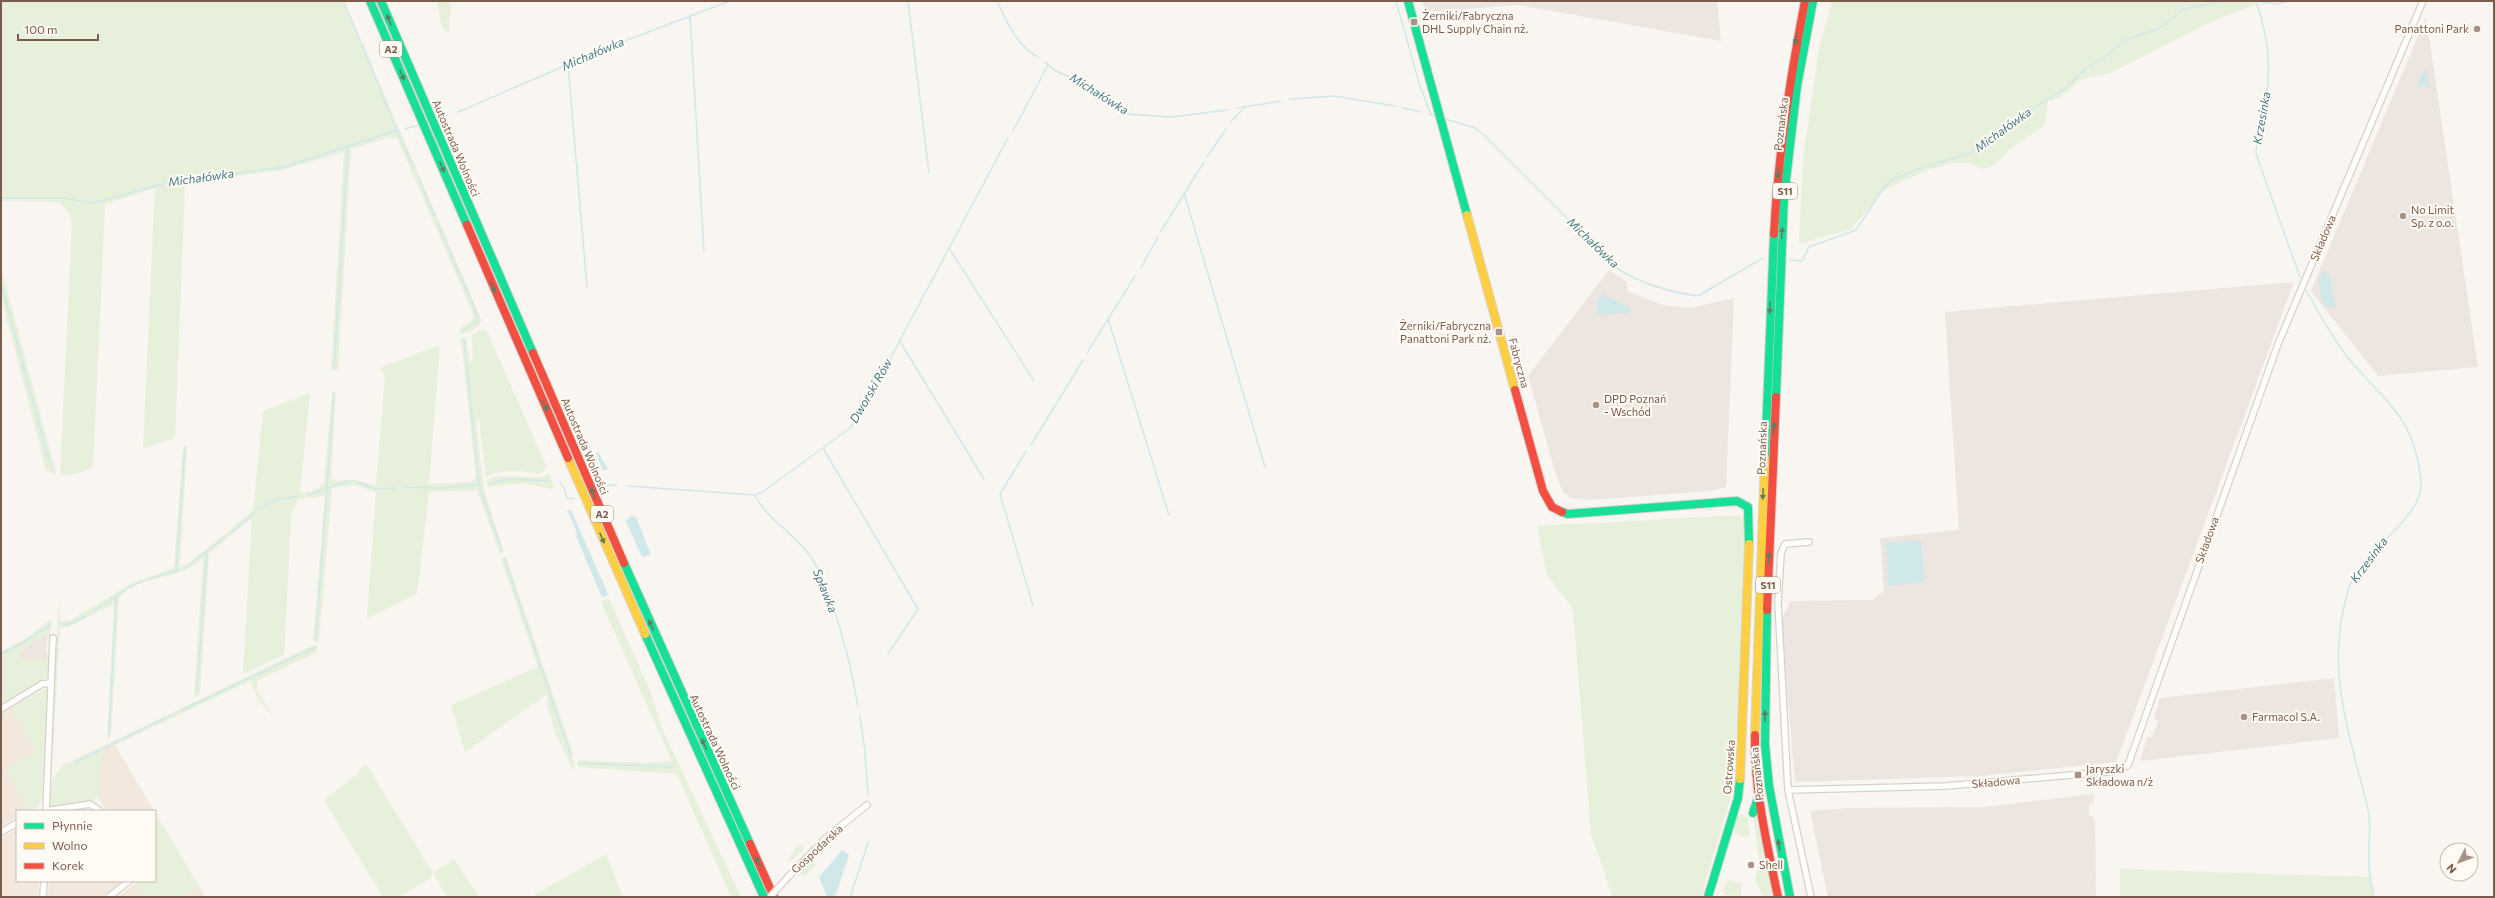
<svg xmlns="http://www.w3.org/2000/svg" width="2495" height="898" viewBox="0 0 2495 898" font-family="Commissioner,sans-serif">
<rect width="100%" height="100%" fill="#f9f5f0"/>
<path fill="#f2e8de" d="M 12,707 L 37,752 L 6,769 L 29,811 L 17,811 L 17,818 L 1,826 L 1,713 Z
M 114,743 L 154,811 L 106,811 L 98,797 L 102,748 Z
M 17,829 L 17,881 L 39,881 L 38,897 L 1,897 L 1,838 Z
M 49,881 L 123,881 L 102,897 L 48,897 Z
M 135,884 L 145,897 L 117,897 Z
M 199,886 L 205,897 L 183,897 Z"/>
<path fill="#ede5e0" d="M 1422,1 L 1717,1 L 1721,41 L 1518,5 L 1425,12 Z
M 2426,17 L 2478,367 L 2378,376 L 2311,291 Z
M 1609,270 L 1627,282 L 1627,291 L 1663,305 L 1690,308 L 1734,298 L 1726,487 L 1710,491 L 1589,500 L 1571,498 L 1563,492 L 1556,475 L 1528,376 Z
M 2294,282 L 2116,762 L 1981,776 L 1795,782 L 1781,620 L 1791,601 L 1873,600 L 1884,590 L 1880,538 L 1959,530 L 1945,312 Z
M 42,637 L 47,637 L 46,659 L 22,659 L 18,652 Z
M 2334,678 L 2339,738 L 2140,761 L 2147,737 L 2152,737 L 2158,722 L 2154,717 L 2160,698 Z
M 2094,794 L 2094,803 L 2089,804 L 2089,816 L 2093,817 L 2095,822 L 2096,897 L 1828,897 L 1810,811 L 1850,808 L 1984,807 Z"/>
<path fill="#e7f0db" d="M 1,1 L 344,1 L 482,321 C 477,330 470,332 460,334 L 461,327 L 471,321 L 474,316 L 397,138 L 390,137 L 351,149 L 338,370 L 331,371 L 344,152 L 281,170 L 185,183 L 175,438 L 143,449 L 155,188 L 105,204 L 93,467 L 80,473 L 60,476 L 72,225 L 69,212 L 58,202 L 1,201 Z
M 437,1 L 451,1 L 449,32 L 446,32 L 441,24 Z
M 1832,1 L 2255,1 L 2256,5 L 2215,20 L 2110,73 L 2080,80 L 2061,97 L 2048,101 L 2045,125 L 2011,148 L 1993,166 L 1984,169 L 1968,163 L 1954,163 L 1927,170 L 1884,190 L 1851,229 L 1799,244 L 1803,159 L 1819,49 Z
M 1,267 L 57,476 L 46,470 L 1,297 Z
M 481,329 L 487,331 L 547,468 L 540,474 C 525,471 499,468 486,477 L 479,420 L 476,420 L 484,490 L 504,552 L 500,555 L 477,490 L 429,492 L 417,594 L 367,619 L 376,492 L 355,485 L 332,488 L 319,641 L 313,642 L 325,496 L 298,499 L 291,516 L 284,655 L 243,674 L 252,518 L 209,553 L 200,694 L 194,698 L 203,558 C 198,561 194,566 188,569 C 170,579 131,578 119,599 L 111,737 L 107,739 L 114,604 L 68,627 L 60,628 L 52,768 L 50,769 L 59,596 L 60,621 L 71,620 L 134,582 L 174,568 L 183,447 L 187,446 L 180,566 L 188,564 L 253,511 L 263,411 L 310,393 L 300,492 C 310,493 320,490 324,482 L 332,392 L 336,393 L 331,478 L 337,481 L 356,480 L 376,486 L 385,376 L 379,368 L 440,345 L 429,484 L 470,482 L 476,478 L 461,338 L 466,338 L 470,361 L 473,361 L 472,335 Z
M 549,473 L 555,488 L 552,489 L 523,483 L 487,487 L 487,480 C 507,470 536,483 549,473 Z
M 1741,515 L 1745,521 L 1734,786 L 1701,897 L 1613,897 L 1591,835 L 1573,609 L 1547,575 L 1537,526 Z
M 506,557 L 572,750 L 575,772 C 562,750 547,719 547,694 L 465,752 L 451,705 L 538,667 L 501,559 Z
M 609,598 L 650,691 L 662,728 L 741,897 L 731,897 L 677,774 L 578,767 L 578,760 L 646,763 L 672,761 L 601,602 Z
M 52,618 L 50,637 L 42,637 L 18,652 L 22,659 L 46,659 L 46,654 L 49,655 L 49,676 L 1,705 L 1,652 L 28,637 Z
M 317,645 L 316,653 L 258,680 L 257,690 L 274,718 L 259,700 L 250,681 L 115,745 L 113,743 L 103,748 L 98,797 L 93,801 L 51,807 L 49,805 L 52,779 L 63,765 L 311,646 Z
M 48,687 L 42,800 L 39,806 L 29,811 L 6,769 L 37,752 L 12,707 Z
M 366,764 L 433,873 L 454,859 L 479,897 L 448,897 L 433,873 L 429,879 L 399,897 L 383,897 L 324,800 L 360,772 L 358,770 Z
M 156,814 L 199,886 L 183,897 L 145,897 L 135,884 L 136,881 L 155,881 Z
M 1742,814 L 1748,819 L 1750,834 L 1744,838 L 1732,830 L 1736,817 Z
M 1756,816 L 1757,820 L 1773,897 L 1764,897 L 1755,881 L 1759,861 L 1754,819 Z
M 802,844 L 804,850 L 789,862 L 787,861 L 798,845 Z
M 606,854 L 623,897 L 532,897 L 536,894 Z
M 811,861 L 816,864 L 806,875 L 797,876 Z
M 2120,869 L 2370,877 L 2373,897 L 2120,897 Z
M 1728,880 L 1741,883 L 1741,897 L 1725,895 L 1723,889 Z"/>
<path fill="#d0e8ea" d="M 2427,70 L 2429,86 L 2417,87 L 2423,71 Z
M 2325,270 L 2330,276 L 2335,306 L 2328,308 L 2327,305 L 2323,305 L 2318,279 Z
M 1603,294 L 1630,308 L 1630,313 L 1598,315 L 1597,302 Z
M 598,452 L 608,469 L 603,471 L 596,453 Z
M 567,510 L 571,510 L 608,594 L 607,596 L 602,597 L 575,534 L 577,533 Z
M 631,516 L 636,517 L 651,555 L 642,557 L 626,521 Z
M 1921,540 L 1925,582 L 1888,586 L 1886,543 Z
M 842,850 L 849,855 L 835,897 L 827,897 L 819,877 Z"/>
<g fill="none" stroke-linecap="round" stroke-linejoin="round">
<path stroke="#d0e8ea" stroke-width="1.5" d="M 343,1 L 360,40
M 908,1 L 929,173
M 997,1 C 1007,22 1016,45 1038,57
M 1396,1 L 1419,83 L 1431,115
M 2256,1 C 2267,32 2272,65 2266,97 C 2263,117 2256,134 2256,154 L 2300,277
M 2256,1 L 2276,4 L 2291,1
M 2310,1 L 2315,1
M 690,15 L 704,252
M 362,44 L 389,112
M 1045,62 L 1056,71 L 1077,80 L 1127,114 L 1171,117 L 1227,110
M 568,65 L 587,287
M 1290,99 L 1334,96 L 1395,106
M 1237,108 L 1281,101
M 1403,108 L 1421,112
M 458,112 L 606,48 L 730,1
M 1429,114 L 1435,116
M 390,115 L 414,168
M 436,119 L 448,115
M 1446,119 L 1475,128 L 1485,136 L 1618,269 C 1642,284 1669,292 1698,296 L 1763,258
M 1230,123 L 1245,107
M 405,129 L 419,125
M 1013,131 L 1048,65
M 1207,157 L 1226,129
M 418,177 L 435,217
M 1184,193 L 1265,467
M 1,198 L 62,198 L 93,203 L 167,183 L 284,167 L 398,130
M 437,222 L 478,317 L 477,321 L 463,331
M 1161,231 L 1204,162
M 949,248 L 1034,381
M 1790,260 L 1802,261 L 1809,247 L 1856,230 L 1883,189 L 1891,180 L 1923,167 L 1969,154 L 2002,127 L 2063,90 L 2088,67 L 2103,59 L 2125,40 L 2160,28 L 2183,9 L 2227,1
M 1141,268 L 1158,237
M 1,283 L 49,461
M 2306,290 C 2319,313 2332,338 2349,359 C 2386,403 2415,417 2421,481 C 2425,518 2360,551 2348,591 C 2329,655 2341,704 2357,767 C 2361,783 2367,800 2369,816 C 2371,832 2368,848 2369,864 C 2369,875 2372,886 2374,897
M 1108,319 L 1169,515
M 464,339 L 479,485 L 502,551
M 899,340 L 984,479
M 1087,353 L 1135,276
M 334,370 L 348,146
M 1031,445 L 1083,360
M 823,448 L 918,609 L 888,654
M 1026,451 L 1000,494 L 1033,606
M 357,482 L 376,489 L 396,488
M 560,482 L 564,488 L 567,498 L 574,499
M 491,483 L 509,479 L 550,481
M 601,486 L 616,485
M 627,486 L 755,495 L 764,491 L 850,428 L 862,411 L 1008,138
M 404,487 L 440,488 L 481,484
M 307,495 L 349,481
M 755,495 C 767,520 794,533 810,556 C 832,587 852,668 858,707
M 258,509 L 274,500 L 299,496
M 231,533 L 253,514
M 504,558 L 571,756
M 185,568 L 224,538
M 176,571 L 185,447
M 149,579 L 178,570
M 92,612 L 128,588 L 143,581
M 61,624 L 70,624 L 86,616
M 316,638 L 334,393
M 1,654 L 24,642 L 50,625
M 197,691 L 207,551
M 180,711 L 316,647
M 860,715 L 865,752 L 868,795
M 109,735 L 116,597
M 76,762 L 174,714
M 578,763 L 673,767
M 850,897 L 868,843"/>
<g stroke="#d7d1cb" stroke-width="8">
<path id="street" d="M 1809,542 L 1785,544 L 1781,553 L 1778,603 L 1788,790 L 1811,897
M 1,709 L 42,684 L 51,683
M 1788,790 L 1946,786 L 2117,771 L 2128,765 L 2278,344 L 2423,1
M 46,811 L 53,638
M 46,811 L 90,804 L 100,811
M 1,832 L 17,823
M 788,877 L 826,838 L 867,805
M 43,897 L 44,881
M 109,897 L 129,881"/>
</g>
<g stroke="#d9d2cb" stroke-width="10">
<path id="fast" d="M 370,1 L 467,225
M 381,1 L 533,353
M 1408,1 L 1467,215
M 1776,397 L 1784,197 L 1797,86 L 1813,1
M 1765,459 L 1774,234
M 1562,512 L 1568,514 L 1737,501 L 1748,507 L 1749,544
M 624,563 L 750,844
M 1767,610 L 1765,744 L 1769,786 L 1790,897
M 645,634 L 764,897
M 1753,813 L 1758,798
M 1708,897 L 1738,798 L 1740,779"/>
</g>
<g stroke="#d9d2cb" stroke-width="10">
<path id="slow" d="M 1467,215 L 1515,390
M 568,458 L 645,634
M 1755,735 L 1765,459
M 1740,779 L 1749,544"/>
</g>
<g stroke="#d9d2cb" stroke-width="10">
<path id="jam" d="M 467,225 L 568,458
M 1774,234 C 1778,156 1790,78 1805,1
M 533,353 L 624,563
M 1515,390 L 1543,491 L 1552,507 L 1562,512
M 1767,610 L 1776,397
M 1755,735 C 1754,789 1767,845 1778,897
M 750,844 L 774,897"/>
</g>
<use href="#street" stroke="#fefefd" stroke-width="5.5"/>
<use href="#fast" stroke="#16e098" stroke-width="8"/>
<use href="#slow" stroke="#ffcf43" stroke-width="8"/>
<use href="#jam" stroke="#f24e42" stroke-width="8"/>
<g stroke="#d7d1cb" stroke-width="8" stroke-linecap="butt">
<path id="street-bridge" d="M 770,897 L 788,877"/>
</g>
<use href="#street-bridge" stroke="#fefefd" stroke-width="5.5"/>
</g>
<defs><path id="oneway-solid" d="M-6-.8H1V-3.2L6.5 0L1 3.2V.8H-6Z"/></defs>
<g fill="#617d60">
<use href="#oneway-solid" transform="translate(389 20) rotate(-113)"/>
<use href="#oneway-solid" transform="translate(1796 39) rotate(101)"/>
<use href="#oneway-solid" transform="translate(402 75) rotate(67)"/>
<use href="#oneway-solid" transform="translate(442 167) rotate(67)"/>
<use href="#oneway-solid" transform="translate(1778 173) rotate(95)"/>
<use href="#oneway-solid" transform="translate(1782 233) rotate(-87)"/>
<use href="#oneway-solid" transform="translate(493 287) rotate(67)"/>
<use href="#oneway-solid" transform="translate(1770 308) rotate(92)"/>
<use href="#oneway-solid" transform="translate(545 406) rotate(67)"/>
<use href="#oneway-solid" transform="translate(1774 428) rotate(-88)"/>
<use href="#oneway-solid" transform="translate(593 493) rotate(-113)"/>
<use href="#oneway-solid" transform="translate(1763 494) rotate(92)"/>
<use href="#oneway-solid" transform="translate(602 538) rotate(67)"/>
<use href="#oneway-solid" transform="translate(1769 558) rotate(-88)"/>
<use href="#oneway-solid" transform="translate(651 625) rotate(-114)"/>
<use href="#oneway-solid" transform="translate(1765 716) rotate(-91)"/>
<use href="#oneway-solid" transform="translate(704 744) rotate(-115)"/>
<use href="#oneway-solid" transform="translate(1779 845) rotate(-101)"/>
<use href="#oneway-solid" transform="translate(758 862) rotate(-115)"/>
</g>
<g fill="#a69286" stroke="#fffaf3" stroke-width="1.5">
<rect x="1410" y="18" width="8" height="8" rx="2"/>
<circle cx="2477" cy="29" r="4"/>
<circle cx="2403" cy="216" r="4"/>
<rect x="1495" y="328" width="8" height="8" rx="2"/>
<circle cx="1596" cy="405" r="4"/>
<circle cx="2244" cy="717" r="4"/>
<rect x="2074" y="771" width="8" height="8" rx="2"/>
<circle cx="1751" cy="865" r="4"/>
</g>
<g text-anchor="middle" stroke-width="4" stroke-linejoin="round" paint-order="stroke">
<g fill="#fffaf3" stroke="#a28b7f" stroke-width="1">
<rect x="380" y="41" width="22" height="16" rx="3"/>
<rect x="1773" y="183" width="24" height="16" rx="3"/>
<rect x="591" y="506" width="22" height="16" rx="3"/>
<rect x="1756" y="577" width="24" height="16" rx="3"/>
</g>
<g font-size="10" font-weight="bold" fill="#7a5c4d">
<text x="391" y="53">A2</text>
<text x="1785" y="195">S11</text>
<text x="602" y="518">A2</text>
<text x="1768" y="589">S11</text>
</g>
<g font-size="11" fill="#7a5c4d" stroke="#fffaf3" text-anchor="start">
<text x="1422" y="20">Żerniki/Fabryczna<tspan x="1422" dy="13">DHL Supply Chain nż.</tspan></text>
<text x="2469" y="33" text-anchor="end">Panattoni Park</text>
<text x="2411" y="214">No Limit<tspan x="2411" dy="13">Sp. z o.o.</tspan></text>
<text x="1491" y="330" text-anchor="end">Żerniki/Fabryczna<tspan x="1491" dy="13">Panattoni Park nż.</tspan></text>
<text x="1604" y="403">DPD Poznań<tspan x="1604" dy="13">- Wschód</tspan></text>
<text x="2252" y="721">Farmacol S.A.</text>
<text x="2086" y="773">Jaryszki<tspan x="2086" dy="13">Składowa n/ż</tspan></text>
<text x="1759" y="869">Shell</text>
</g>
<g font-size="11" fill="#7a5c4d" stroke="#fffaf3">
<text transform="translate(1781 124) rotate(-83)" y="4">Poznańska</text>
<text transform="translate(456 148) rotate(67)" y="4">Autostrada Wolności</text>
<text transform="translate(2323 238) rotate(-67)" y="4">Składowa</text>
<text transform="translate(1519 363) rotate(75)" y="4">Fabryczna</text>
<text transform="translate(585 446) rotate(67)" y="4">Autostrada Wolności</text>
<text transform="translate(1762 448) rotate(-88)" y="4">Poznańska</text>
<text transform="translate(2207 540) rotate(-70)" y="4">Składowa</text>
<text transform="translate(715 742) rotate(65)" y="4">Autostrada Wolności</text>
<text transform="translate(1729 767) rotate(-86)" y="4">Ostrowska</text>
<text transform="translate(1757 774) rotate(-96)" y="4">Poznańska</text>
<text transform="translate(1996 782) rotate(-5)" y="4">Składowa</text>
<text transform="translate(817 849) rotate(-43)" y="4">Gospodarska</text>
</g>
<g font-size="12" font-style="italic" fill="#437c86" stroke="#fffaf3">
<text transform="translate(593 54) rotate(-23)" y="4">Michałówka</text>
<text transform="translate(1099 94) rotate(32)" y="4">Michałówka</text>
<text transform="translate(2262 118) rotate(-80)" y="4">Krzesinka</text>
<text transform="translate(2003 130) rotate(-36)" y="4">Michałówka</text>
<text transform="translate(201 178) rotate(-8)" y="4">Michałówka</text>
<text transform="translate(1593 243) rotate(44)" y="4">Michałówka</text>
<text transform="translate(871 391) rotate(-60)" y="4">Dworski Rów</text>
<text transform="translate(2369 560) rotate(-53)" y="4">Krzesinka</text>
<text transform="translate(825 591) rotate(68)" y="4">Spławka</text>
</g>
</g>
<rect width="2495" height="898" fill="none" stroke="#7a5c4d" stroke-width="4"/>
<rect x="16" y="810" width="140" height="72" fill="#fffaf3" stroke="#cabbb1"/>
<rect x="24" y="823" width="20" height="6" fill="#16e098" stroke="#cabbb1"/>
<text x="52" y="830" font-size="12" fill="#7a5c4d">Płynnie</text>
<rect x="24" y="843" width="20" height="6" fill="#ffcf43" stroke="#cabbb1"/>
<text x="52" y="850" font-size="12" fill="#7a5c4d">Wolno</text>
<rect x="24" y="863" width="20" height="6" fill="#f24e42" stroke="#cabbb1"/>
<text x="52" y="870" font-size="12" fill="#7a5c4d">Korek</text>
<g transform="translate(2459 862) rotate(228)"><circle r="19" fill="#fffaf3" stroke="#cabbb1"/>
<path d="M0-3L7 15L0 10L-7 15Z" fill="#a69286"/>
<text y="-6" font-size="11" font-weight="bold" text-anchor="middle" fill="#7a5c4d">N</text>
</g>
<path d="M18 34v6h80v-6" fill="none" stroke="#7a5c4d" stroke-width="2"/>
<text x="24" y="34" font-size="12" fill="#7a5c4d" stroke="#fffaf3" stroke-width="3" paint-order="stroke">100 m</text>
</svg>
